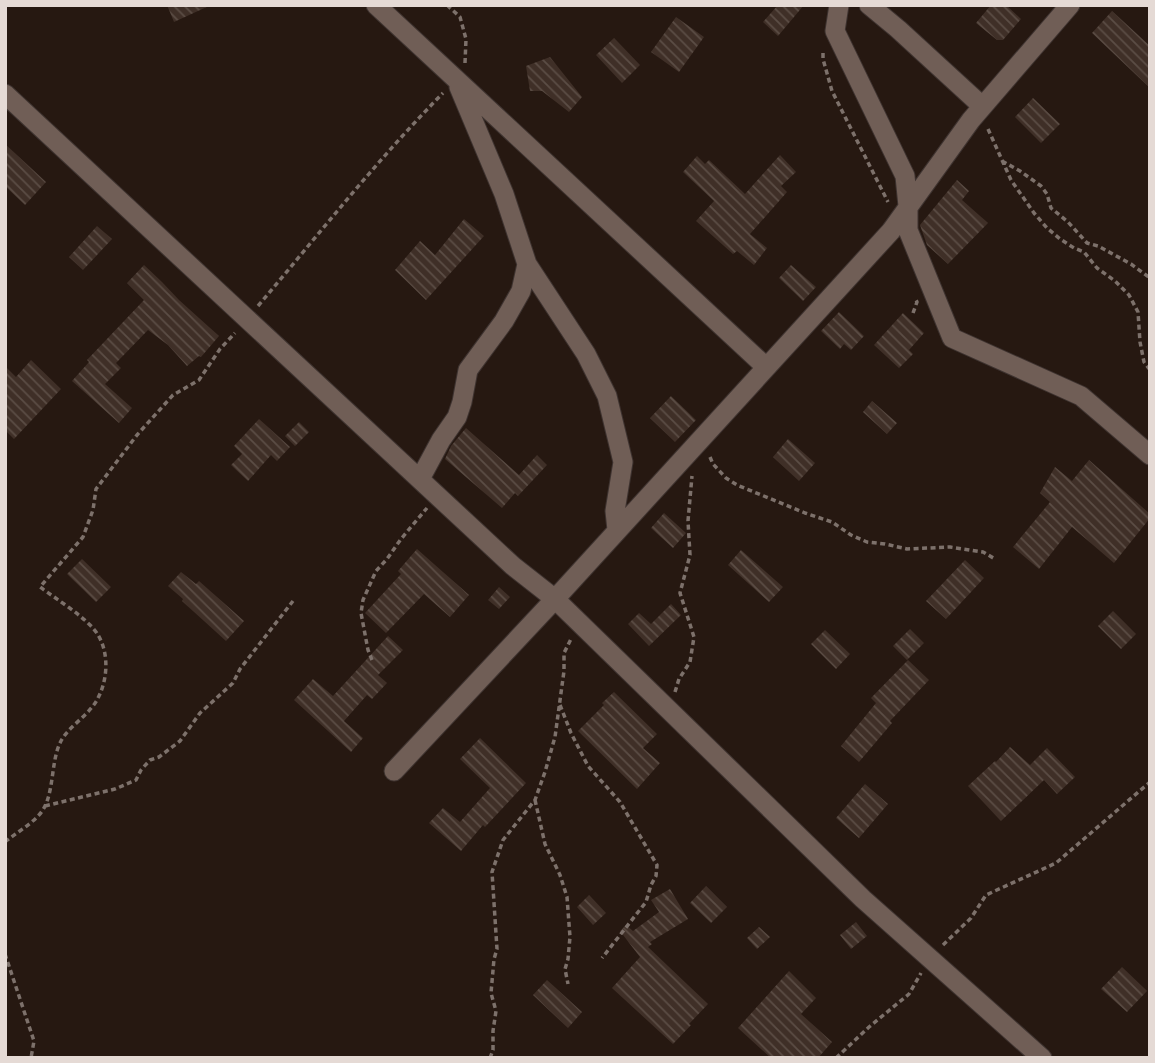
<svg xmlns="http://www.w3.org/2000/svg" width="1155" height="1063" viewBox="0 0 1155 1063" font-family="Figtree,sans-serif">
<defs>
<pattern id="building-back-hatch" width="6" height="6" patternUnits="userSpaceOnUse" patternTransform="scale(1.75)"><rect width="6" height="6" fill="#3f2f27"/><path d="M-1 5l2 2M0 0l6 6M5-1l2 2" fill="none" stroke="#5b4d45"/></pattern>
</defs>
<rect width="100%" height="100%" fill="#261811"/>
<path fill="url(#building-back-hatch)" d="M 167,5 L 211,5 L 174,22 Z
M 778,5 L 804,5 L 778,36 L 763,22 Z
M 991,5 L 1006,5 L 1021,19 L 1003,40 L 997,40 L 976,23 Z
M 1112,11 L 1150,46 L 1150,88 L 1092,33 Z
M 676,17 L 704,37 L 679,72 L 651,52 Z
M 614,38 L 640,65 L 622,83 L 596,55 Z
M 550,57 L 582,97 L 569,112 L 542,91 L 530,91 L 526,66 Z
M 1033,98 L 1060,124 L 1041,143 L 1015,117 Z
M 5,144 L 46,182 L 25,205 L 5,186 Z
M 780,155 L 796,172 L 781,186 L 787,192 L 750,234 L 767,248 L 754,265 L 737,251 L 733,254 L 696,221 L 714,201 L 683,172 L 697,156 L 705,164 L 709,160 L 745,194 Z
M 957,180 L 969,191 L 962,200 L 988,223 L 948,264 L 927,245 L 920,225 Z
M 464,219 L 484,236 L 426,300 L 395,270 L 420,241 L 435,255 Z
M 97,226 L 112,239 L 83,270 L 69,257 Z
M 144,265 L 162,282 L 179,300 L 219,336 L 201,357 L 199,356 L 187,366 L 168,345 L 148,330 L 116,363 L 121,368 L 105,384 L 132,408 L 119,423 L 72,381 L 89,362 L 87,360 L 144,300 L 127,283 Z
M 791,265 L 816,287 L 803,301 L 779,278 Z
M 839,312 L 864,336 L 851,350 L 844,344 L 840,349 L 821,331 Z
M 903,313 L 924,333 L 909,350 L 913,354 L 899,368 L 874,345 Z
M 31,360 L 61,389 L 14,439 L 5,430 L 5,366 L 16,377 Z
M 671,396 L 696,420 L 675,442 L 650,418 Z
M 872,401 L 897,423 L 887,434 L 863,412 Z
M 259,419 L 290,447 L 277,461 L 271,455 L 248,481 L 231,465 L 242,454 L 234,446 Z
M 299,422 L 309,432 L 295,446 L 285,436 Z
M 466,428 L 519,475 L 537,455 L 547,465 L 518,496 L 515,493 L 502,508 L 445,459 L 451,446 Z
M 788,439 L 815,463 L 799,481 L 773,457 Z
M 1089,460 L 1150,514 L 1150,518 L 1114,563 L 1072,527 L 1039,569 L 1013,547 L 1050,502 L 1040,493 L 1055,467 L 1072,481 Z
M 664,513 L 686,533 L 673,548 L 651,528 Z
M 417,549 L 469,595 L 450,617 L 424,594 L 386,633 L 365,613 L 401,574 L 398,571 Z
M 741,550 L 783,587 L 769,602 L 728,565 Z
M 82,559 L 111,587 L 96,602 L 67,574 Z
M 965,560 L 984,578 L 946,619 L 926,601 Z
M 181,572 L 196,584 L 199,581 L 244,621 L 226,641 L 182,601 L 183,599 L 168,586 Z
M 499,587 L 510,597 L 499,609 L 488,600 Z
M 671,604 L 681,615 L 649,646 L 628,624 L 639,613 L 651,624 Z
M 1113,611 L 1136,634 L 1121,649 L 1098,626 Z
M 910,629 L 924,643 L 907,660 L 893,646 Z
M 825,630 L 850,654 L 836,669 L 811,644 Z
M 388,636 L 403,650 L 378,675 L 387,683 L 372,699 L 367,695 L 344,721 L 363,738 L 351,752 L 294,700 L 313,679 L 333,696 Z
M 908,660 L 929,680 L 890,721 L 892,723 L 859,762 L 841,746 L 876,703 L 871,698 Z
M 614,692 L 657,734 L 643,748 L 660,763 L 637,789 L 578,731 L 604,705 L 602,703 Z
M 480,738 L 526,783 L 485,827 L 483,825 L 461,851 L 429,823 L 443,808 L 460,822 L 490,788 L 460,759 Z
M 1010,747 L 1030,765 L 1047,748 L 1075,777 L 1057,794 L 1044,780 L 1001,821 L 968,786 L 995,761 L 996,762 Z
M 865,784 L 888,804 L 859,838 L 836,818 Z
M 706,886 L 727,907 L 711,923 L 690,903 Z
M 670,889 L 688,919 L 650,942 L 652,944 L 648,947 L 708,1004 L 689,1024 L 691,1025 L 673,1044 L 612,988 L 640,957 L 620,931 L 626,925 L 633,931 L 659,912 L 651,900 Z
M 589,895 L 606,913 L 593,925 L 577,907 Z
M 856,922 L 867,936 L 851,949 L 840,935 Z
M 759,927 L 770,937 L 757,949 L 747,938 Z
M 1122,967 L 1147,991 L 1127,1012 L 1101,989 Z
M 789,971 L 816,998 L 801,1014 L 832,1042 L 818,1058 L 771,1058 L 738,1028 Z
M 547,980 L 582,1012 L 568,1028 L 533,995 Z"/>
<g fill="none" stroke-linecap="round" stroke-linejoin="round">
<g stroke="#3e3330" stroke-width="21">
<path id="minor" d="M 376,5 L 766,367
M 839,5 L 835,31 L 905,176 L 908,206 L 908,230 L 952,338 L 1081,396 L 1150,455
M 869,5 L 898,29 L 982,106
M 459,87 L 504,194 L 527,264 L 586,354 L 607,396 L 623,462 L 615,511 L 617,530
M 5,94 L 513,566 L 555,599 L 863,899 L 1042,1058
M 420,479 L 441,440 L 457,417 L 462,402 L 468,370 L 504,321 L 521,291 L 527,264
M 394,771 L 555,599 L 891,231 L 971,120 L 1070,5"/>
</g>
<path stroke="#7d716b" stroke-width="3.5" stroke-dasharray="5 3.5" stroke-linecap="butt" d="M 447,5 L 460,17 L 466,39 L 465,63
M 823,53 L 823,59 L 832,91 L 888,202
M 988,129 L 1011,180 L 1034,213 L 1047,228 L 1060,239 L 1074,248 L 1084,252 L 1097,268 L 1115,281 L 1129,295 L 1138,312 L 1140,342 L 1144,362 L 1150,370
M 1002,161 L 1020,171 L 1041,186 L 1047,194 L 1051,208 L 1068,222 L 1087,243 L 1098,246 L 1131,264 L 1150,278
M 258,306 C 319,234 377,160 443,93
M 913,313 L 917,302 L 916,300
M 710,457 L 713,464 L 726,478 L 737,485 L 805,513 L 832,522 L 851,535 L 867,542 L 885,544 L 907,549 L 950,547 L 983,552 L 995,559
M 372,660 L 368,650 L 361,613 L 363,600 L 376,571 L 387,559 L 401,539 L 427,508
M 675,692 L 679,679 L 690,662 L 694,637 L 680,593 L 690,555 L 688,521 L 692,476
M 560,705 L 571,733 L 588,766 L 620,802 L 657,865 L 656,876 L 651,885 L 646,902 L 602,958
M 535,800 L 545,844 L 560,875 L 567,897 L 570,937 L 568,959 L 565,969 L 568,984
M 45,806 L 115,789 L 136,780 L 141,770 L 150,760 L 159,757 L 180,741 L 200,713 L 233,683 L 240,669 L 293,601
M 5,842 C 16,833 30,825 39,815 C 55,798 50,764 60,743 C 67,727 90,715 98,698 C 108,679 109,653 98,635 C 89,619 56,599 40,587 L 83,537 L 93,510 L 96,489 L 137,435 L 173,395 L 199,380 L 220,349 L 235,333
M 943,945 L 971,918 L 986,895 L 1056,863 L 1150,782
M 5,954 L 34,1041 L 31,1058
M 490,1058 L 493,1050 L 493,1031 L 496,1011 L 491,993 L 494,959 L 497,949 L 492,872 L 503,840 L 535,800 L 545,772 L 555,737 L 564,671 L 564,653 L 571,639
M 836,1058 L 869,1027 L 909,994 L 921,973"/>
<use href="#minor" stroke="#705e56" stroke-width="19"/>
</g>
<rect width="1155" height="1063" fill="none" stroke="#e5dad5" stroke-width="14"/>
</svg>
